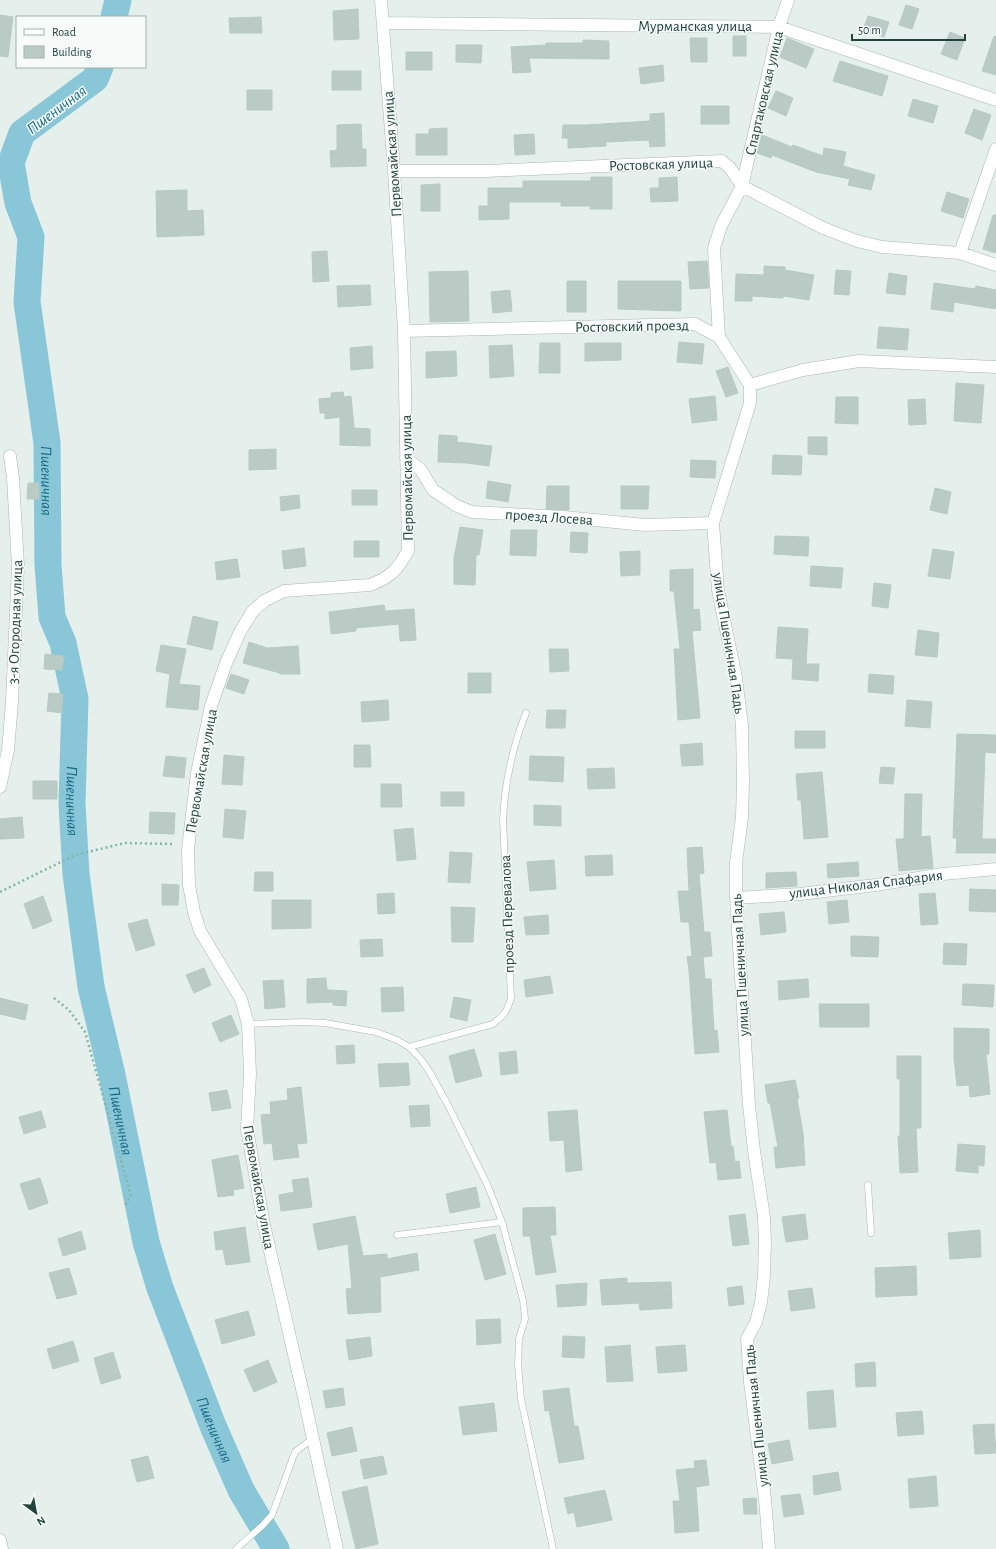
<svg xmlns="http://www.w3.org/2000/svg" width="996" height="1549" viewBox="0 0 996 1549" font-family="'Alegreya Sans',sans-serif">
<rect width="100%" height="100%" fill="#e5efeb"/>
<g fill="none" stroke-linecap="round" stroke-linejoin="round">
<g stroke="#89c6d8" stroke-width="27">
<path d="M 114,17 L 118,0"/>
<path id="s1" d="M 100,67 L 95,79 L 22,133 L 11,163 L 18,203 L 31,237 L 27,302 L 47,443 L 48,565 L 52,617 L 63,643 L 75,699 L 72,804 L 76,874 L 91,987 L 112,1075 L 146,1242 L 160,1288 L 213,1426 L 241,1490 L 276,1549"/>
</g>
</g>
<path fill="#bacac5" stroke="#b7cac3" d="M 906,5 L 919,9 L 912,29 L 899,25 Z
M 358,9 L 359,39 L 334,40 L 333,11 Z
M 0,15 L 13,17 L 8,57 L 0,56 Z
M 868,16 L 889,22 L 884,37 L 863,30 Z
M 261,17 L 262,33 L 230,33 L 229,18 Z
M 950,32 L 965,38 L 957,60 L 941,54 Z
M 733,36 L 746,36 L 746,56 L 733,56 Z
M 994,36 L 996,37 L 996,75 L 982,71 Z
M 690,38 L 707,38 L 707,62 L 691,62 Z
M 787,38 L 814,49 L 806,68 L 780,57 Z
M 583,40 L 609,41 L 609,59 L 529,58 L 531,72 L 513,73 L 511,47 L 546,45 L 546,43 L 583,43 Z
M 456,45 L 482,45 L 481,63 L 456,62 Z
M 406,52 L 432,52 L 432,70 L 406,70 Z
M 840,61 L 888,76 L 882,96 L 833,81 Z
M 663,65 L 664,81 L 641,84 L 639,68 Z
M 332,71 L 361,71 L 361,90 L 332,90 Z
M 247,90 L 272,90 L 272,110 L 247,110 Z
M 776,91 L 793,98 L 786,116 L 768,108 Z
M 913,99 L 938,106 L 933,123 L 908,116 Z
M 701,106 L 729,106 L 729,124 L 701,124 Z
M 974,109 L 991,115 L 982,140 L 965,133 Z
M 664,113 L 665,146 L 650,147 L 649,140 L 606,142 L 606,146 L 568,148 L 568,138 L 562,138 L 563,125 L 586,125 L 650,121 L 650,114 Z
M 361,124 L 362,149 L 366,149 L 366,166 L 331,167 L 330,151 L 337,150 L 337,125 Z
M 447,128 L 447,155 L 416,155 L 416,134 L 429,134 L 429,129 Z
M 534,134 L 535,154 L 515,155 L 514,135 Z
M 762,135 L 792,147 L 793,145 L 823,156 L 824,148 L 846,152 L 843,166 L 875,175 L 871,190 L 848,185 L 850,179 L 816,172 L 772,155 L 771,158 L 757,153 Z
M 591,177 L 612,177 L 612,209 L 590,209 L 591,206 L 561,206 L 561,202 L 509,202 L 509,219 L 479,220 L 479,206 L 488,206 L 488,188 L 523,188 L 523,181 L 591,181 Z
M 677,177 L 678,201 L 651,202 L 650,188 L 659,188 L 659,178 Z
M 440,184 L 440,211 L 421,211 L 421,185 Z
M 187,190 L 187,211 L 203,210 L 204,235 L 157,237 L 156,191 Z
M 947,192 L 969,199 L 963,218 L 941,211 Z
M 993,215 L 996,215 L 996,253 L 983,249 Z
M 327,251 L 329,281 L 313,282 L 312,252 Z
M 707,261 L 709,288 L 690,289 L 688,262 Z
M 764,266 L 785,267 L 785,270 L 814,275 L 809,300 L 783,296 L 783,298 L 752,296 L 752,301 L 735,301 L 736,274 L 764,275 Z
M 836,270 L 851,271 L 849,295 L 834,294 Z
M 468,271 L 469,321 L 430,322 L 429,272 Z
M 889,273 L 907,276 L 905,295 L 886,293 Z
M 567,281 L 586,281 L 586,312 L 567,312 Z
M 618,281 L 681,281 L 681,311 L 618,309 Z
M 934,283 L 975,289 L 976,286 L 996,290 L 996,309 L 954,302 L 953,312 L 931,309 Z
M 370,285 L 371,305 L 338,307 L 337,286 Z
M 510,290 L 512,311 L 493,313 L 491,292 Z
M 879,327 L 909,329 L 907,350 L 877,348 Z
M 679,342 L 704,344 L 702,364 L 677,362 Z
M 540,343 L 560,343 L 560,373 L 539,373 Z
M 585,343 L 621,343 L 621,360 L 585,361 Z
M 512,345 L 514,376 L 490,378 L 489,346 Z
M 372,346 L 373,368 L 351,370 L 350,348 Z
M 456,351 L 457,376 L 426,378 L 426,352 Z
M 728,367 L 738,393 L 726,397 L 716,371 Z
M 956,383 L 984,385 L 981,423 L 954,421 Z
M 343,392 L 344,397 L 351,396 L 354,428 L 370,429 L 370,446 L 340,445 L 340,417 L 325,419 L 325,413 L 320,413 L 319,399 L 331,398 L 331,393 Z
M 715,396 L 717,420 L 692,423 L 689,399 Z
M 836,397 L 858,397 L 858,424 L 835,423 Z
M 925,399 L 926,424 L 909,425 L 908,400 Z
M 439,435 L 457,436 L 457,442 L 492,446 L 489,466 L 467,463 L 438,462 Z
M 808,437 L 827,437 L 827,455 L 808,454 Z
M 276,449 L 276,469 L 249,470 L 249,450 Z
M 773,455 L 802,456 L 801,475 L 772,474 Z
M 691,460 L 716,461 L 715,478 L 690,477 Z
M 488,481 L 511,485 L 508,502 L 486,498 Z
M 28,483 L 39,483 L 39,499 L 27,499 Z
M 547,486 L 569,486 L 569,510 L 546,509 Z
M 621,486 L 649,486 L 648,509 L 621,509 Z
M 935,488 L 951,492 L 947,514 L 930,510 Z
M 352,490 L 377,490 L 377,505 L 352,505 Z
M 299,495 L 300,508 L 281,511 L 280,497 Z
M 460,527 L 483,530 L 479,555 L 476,555 L 475,585 L 454,584 L 454,558 Z
M 511,530 L 537,530 L 536,556 L 510,555 Z
M 571,532 L 588,533 L 587,553 L 570,552 Z
M 775,536 L 809,537 L 808,556 L 774,554 Z
M 354,541 L 379,541 L 379,557 L 354,557 Z
M 304,548 L 306,566 L 284,569 L 282,551 Z
M 933,549 L 954,552 L 950,579 L 928,576 Z
M 640,551 L 640,575 L 621,576 L 620,552 Z
M 237,559 L 240,577 L 217,580 L 215,562 Z
M 811,566 L 843,568 L 841,588 L 810,586 Z
M 693,569 L 693,610 L 699,609 L 701,630 L 692,631 L 700,718 L 678,720 L 674,649 L 680,649 L 674,591 L 670,591 L 670,570 Z
M 874,583 L 891,585 L 888,608 L 872,606 Z
M 384,605 L 385,611 L 414,609 L 416,640 L 400,641 L 399,624 L 356,628 L 356,631 L 331,634 L 329,612 Z
M 193,616 L 218,622 L 212,650 L 187,644 Z
M 778,627 L 808,629 L 806,664 L 819,664 L 818,681 L 792,679 L 793,659 L 776,658 Z
M 918,630 L 939,633 L 937,657 L 915,655 Z
M 249,642 L 267,648 L 298,646 L 300,674 L 280,674 L 280,673 L 243,663 Z
M 161,645 L 186,649 L 179,684 L 200,686 L 198,710 L 166,707 L 170,674 L 156,671 Z
M 549,649 L 568,649 L 569,671 L 550,672 Z
M 45,654 L 64,656 L 62,670 L 44,669 Z
M 468,673 L 491,673 L 491,693 L 468,693 Z
M 231,674 L 249,680 L 244,694 L 226,688 Z
M 869,674 L 894,676 L 893,694 L 868,692 Z
M 49,693 L 63,694 L 62,713 L 47,711 Z
M 388,700 L 389,720 L 362,722 L 361,702 Z
M 907,700 L 932,702 L 930,728 L 905,726 Z
M 547,710 L 566,710 L 565,728 L 546,728 Z
M 795,731 L 825,731 L 825,748 L 795,748 Z
M 957,734 L 996,735 L 996,753 L 985,752 L 982,839 L 996,839 L 996,853 L 956,853 L 957,838 L 953,838 Z
M 702,743 L 703,765 L 682,766 L 680,745 Z
M 354,745 L 370,745 L 371,767 L 354,767 Z
M 224,755 L 244,757 L 242,785 L 222,784 Z
M 166,756 L 186,758 L 184,778 L 163,776 Z
M 530,756 L 564,757 L 563,782 L 529,780 Z
M 881,767 L 895,768 L 893,784 L 879,783 Z
M 614,768 L 615,788 L 588,789 L 587,769 Z
M 822,772 L 828,837 L 804,839 L 801,800 L 798,800 L 796,774 Z
M 33,781 L 57,781 L 57,799 L 33,799 Z
M 381,784 L 401,784 L 402,807 L 381,807 Z
M 441,792 L 464,792 L 464,806 L 441,806 Z
M 905,794 L 922,794 L 921,837 L 930,836 L 933,868 L 899,871 L 896,839 L 904,839 Z
M 534,805 L 561,806 L 561,826 L 534,825 Z
M 225,809 L 246,811 L 243,839 L 223,837 Z
M 150,812 L 175,813 L 174,834 L 149,833 Z
M 22,817 L 24,838 L 0,839 L 0,819 Z
M 413,828 L 416,859 L 397,861 L 394,830 Z
M 702,847 L 704,873 L 699,874 L 704,932 L 710,932 L 712,956 L 703,957 L 705,979 L 711,979 L 714,1031 L 717,1030 L 719,1052 L 695,1054 L 689,970 L 687,957 L 692,956 L 689,922 L 681,922 L 678,891 L 689,891 L 687,848 Z
M 450,852 L 472,853 L 470,883 L 448,882 Z
M 612,855 L 613,875 L 586,876 L 585,856 Z
M 554,860 L 556,889 L 530,891 L 527,862 Z
M 858,862 L 859,876 L 828,878 L 827,864 Z
M 255,872 L 273,872 L 273,891 L 254,891 Z
M 796,872 L 797,886 L 766,888 L 766,873 Z
M 162,884 L 179,885 L 178,905 L 162,905 Z
M 970,889 L 996,890 L 996,912 L 969,911 Z
M 394,893 L 395,913 L 378,914 L 377,894 Z
M 935,893 L 938,924 L 921,925 L 919,894 Z
M 43,896 L 52,921 L 33,929 L 24,904 Z
M 272,900 L 311,900 L 311,928 L 272,929 Z
M 847,900 L 849,922 L 829,924 L 827,902 Z
M 451,907 L 475,908 L 473,942 L 452,942 Z
M 784,912 L 786,932 L 761,935 L 759,914 Z
M 548,915 L 549,934 L 526,935 L 524,917 Z
M 147,919 L 155,945 L 136,951 L 128,924 Z
M 851,936 L 879,937 L 878,957 L 851,956 Z
M 382,939 L 383,956 L 361,957 L 360,940 Z
M 944,943 L 967,944 L 966,965 L 943,964 Z
M 204,968 L 211,985 L 194,993 L 186,975 Z
M 550,976 L 553,993 L 526,997 L 524,980 Z
M 326,978 L 327,990 L 347,991 L 346,1006 L 333,1005 L 333,1002 L 307,1003 L 307,979 Z
M 808,979 L 809,997 L 779,1000 L 778,981 Z
M 283,980 L 285,1007 L 265,1009 L 263,981 Z
M 963,984 L 994,985 L 993,1007 L 962,1005 Z
M 403,987 L 404,1011 L 382,1012 L 381,988 Z
M 454,997 L 471,1000 L 467,1021 L 450,1017 Z
M 0,998 L 28,1005 L 25,1020 L 0,1014 Z
M 819,1004 L 869,1004 L 869,1027 L 820,1027 Z
M 231,1015 L 239,1034 L 220,1042 L 212,1023 Z
M 954,1028 L 989,1029 L 989,1054 L 986,1054 L 990,1094 L 970,1097 L 969,1085 L 957,1086 L 954,1058 Z
M 354,1045 L 355,1063 L 337,1064 L 336,1046 Z
M 474,1049 L 482,1076 L 456,1083 L 449,1056 Z
M 516,1051 L 518,1073 L 501,1075 L 499,1053 Z
M 897,1056 L 921,1056 L 921,1128 L 916,1128 L 918,1172 L 900,1173 L 898,1136 L 900,1136 L 900,1079 L 897,1079 Z
M 408,1063 L 410,1085 L 380,1087 L 378,1064 Z
M 795,1080 L 799,1098 L 797,1099 L 803,1133 L 805,1165 L 776,1168 L 774,1147 L 778,1147 L 770,1103 L 768,1103 L 765,1085 Z
M 301,1087 L 307,1143 L 297,1144 L 299,1157 L 274,1160 L 272,1143 L 264,1144 L 261,1115 L 271,1114 L 270,1102 L 288,1100 L 287,1089 Z
M 227,1090 L 231,1108 L 212,1111 L 209,1093 Z
M 429,1105 L 430,1126 L 411,1127 L 409,1106 Z
M 577,1110 L 582,1170 L 566,1172 L 564,1140 L 550,1141 L 548,1112 Z
M 727,1110 L 731,1147 L 733,1146 L 735,1162 L 739,1161 L 741,1178 L 718,1180 L 716,1162 L 710,1163 L 704,1112 Z
M 41,1111 L 46,1127 L 24,1134 L 19,1117 Z
M 958,1144 L 985,1146 L 984,1166 L 978,1165 L 978,1173 L 956,1171 Z
M 238,1155 L 244,1188 L 233,1190 L 234,1195 L 218,1197 L 212,1160 Z
M 40,1178 L 48,1203 L 29,1210 L 20,1184 Z
M 308,1178 L 312,1207 L 281,1211 L 279,1195 L 294,1192 L 292,1180 Z
M 476,1187 L 480,1207 L 450,1213 L 446,1194 Z
M 555,1207 L 556,1235 L 550,1235 L 556,1272 L 536,1275 L 530,1236 L 523,1236 L 523,1208 Z
M 745,1214 L 749,1244 L 733,1246 L 729,1216 Z
M 805,1214 L 808,1239 L 786,1242 L 782,1217 Z
M 355,1216 L 363,1256 L 387,1254 L 387,1259 L 417,1253 L 419,1270 L 380,1277 L 381,1312 L 348,1314 L 346,1289 L 352,1288 L 348,1244 L 318,1250 L 313,1224 Z
M 245,1227 L 250,1262 L 226,1265 L 223,1249 L 216,1250 L 214,1232 Z
M 980,1230 L 981,1257 L 950,1259 L 948,1233 Z
M 81,1231 L 86,1249 L 63,1256 L 58,1239 Z
M 495,1234 L 506,1274 L 485,1280 L 474,1240 Z
M 916,1266 L 917,1295 L 876,1297 L 875,1268 Z
M 69,1268 L 77,1294 L 57,1299 L 49,1273 Z
M 627,1278 L 627,1283 L 671,1282 L 672,1308 L 640,1310 L 639,1303 L 602,1305 L 600,1280 Z
M 587,1283 L 586,1305 L 558,1307 L 556,1285 Z
M 742,1286 L 744,1304 L 729,1306 L 727,1288 Z
M 812,1288 L 815,1308 L 791,1311 L 788,1291 Z
M 248,1311 L 255,1335 L 222,1344 L 215,1320 Z
M 500,1319 L 501,1343 L 477,1345 L 476,1320 Z
M 563,1336 L 585,1337 L 584,1358 L 562,1357 Z
M 370,1337 L 372,1356 L 349,1360 L 346,1340 Z
M 73,1341 L 79,1361 L 53,1369 L 47,1349 Z
M 630,1345 L 633,1381 L 607,1382 L 605,1347 Z
M 685,1345 L 687,1371 L 658,1373 L 656,1347 Z
M 113,1352 L 121,1378 L 101,1384 L 94,1358 Z
M 268,1360 L 277,1382 L 254,1392 L 244,1370 Z
M 875,1362 L 876,1386 L 856,1387 L 855,1364 Z
M 343,1388 L 345,1405 L 326,1408 L 323,1391 Z
M 569,1388 L 574,1426 L 578,1426 L 584,1459 L 559,1463 L 549,1410 L 545,1411 L 543,1391 Z
M 833,1390 L 836,1427 L 809,1429 L 807,1392 Z
M 494,1403 L 497,1431 L 463,1435 L 459,1407 Z
M 922,1411 L 924,1434 L 898,1436 L 896,1413 Z
M 994,1424 L 996,1453 L 975,1454 L 973,1425 Z
M 352,1427 L 357,1451 L 332,1456 L 327,1433 Z
M 789,1440 L 793,1460 L 772,1464 L 768,1444 Z
M 148,1456 L 154,1478 L 137,1482 L 131,1460 Z
M 383,1456 L 387,1474 L 364,1479 L 360,1460 Z
M 706,1460 L 709,1485 L 696,1487 L 699,1531 L 675,1533 L 673,1501 L 680,1501 L 676,1470 L 695,1468 L 694,1461 Z
M 838,1472 L 841,1490 L 814,1495 L 813,1476 Z
M 936,1476 L 938,1506 L 910,1508 L 908,1479 Z
M 367,1486 L 378,1544 L 356,1549 L 342,1492 Z
M 605,1490 L 612,1520 L 577,1527 L 574,1512 L 568,1514 L 564,1498 Z
M 800,1494 L 804,1514 L 784,1517 L 781,1496 Z
M 756,1498 L 757,1514 L 744,1514 L 743,1499 Z"/>
<g fill="none" stroke-linecap="round" stroke-linejoin="round">
<g stroke="#a7b8b3" stroke-width="7">
<path id="service" d="M 248,1024 L 304,1022 L 325,1023 L 376,1032 L 397,1040 L 409,1047 L 420,1058 L 429,1071 L 448,1105 L 487,1184 L 502,1222 L 523,1300 L 525,1319 L 519,1339 L 518,1365 L 521,1399 L 553,1549
M 409,1047 L 493,1024 C 504,1015 507,1012 511,998 L 503,819 C 505,781 512,748 526,713
M 868,1185 L 871,1233
M 397,1235 L 502,1222
M 236,1549 L 262,1526 L 272,1515 L 295,1452 L 313,1438"/>
</g>
<g stroke="#a7b8b3" stroke-width="13">
<path id="minor" d="M 383,23 L 779,27 L 996,100
M 394,171 L 485,171 L 722,161 L 730,168 L 742,186 L 823,228 L 857,241 L 882,247 L 960,253 L 996,265
M 960,253 L 996,149
M 404,331 L 695,324 L 719,337 L 750,385 L 803,370 L 859,361 L 996,367
M 719,337 L 714,248 L 721,226 L 742,186 L 779,27 L 788,0
M 750,385 L 750,403 L 713,523 L 718,590 L 736,678 L 742,725 L 743,782 L 742,817 L 736,863 L 736,898 L 749,1105 L 754,1151 L 764,1217 L 765,1242 L 764,1275 L 761,1303 L 756,1322 L 747,1339 L 750,1382 L 765,1499 L 769,1549
M 406,458 L 421,470 L 433,490 L 457,506 L 472,512 L 564,517 L 645,525 L 713,523
M 0,787 L 8,750 L 12,702 L 18,566 L 13,478 L 10,456
M 736,898 L 800,894 L 876,885 L 943,874 L 996,869
M 0,1540 L 2,1549
M 337,1549 L 303,1393 L 264,1225 L 247,1129 L 250,1074 L 248,1024 L 241,999 L 200,931 L 194,912 L 189,885 L 188,849 L 197,773 L 211,706 L 226,663 L 240,632 L 252,612 L 264,601 L 284,591 L 370,585 C 391,577 397,570 408,551 L 404,331 L 394,171 L 381,0"/>
</g>
<path stroke="#83b5a9" stroke-width="2.5" stroke-dasharray="2 3" stroke-linecap="butt" d="M 0,892 L 75,855 L 125,843 L 175,844
M 54,998 L 69,1010 L 85,1032 L 131,1196 L 125,1205"/>
<use href="#service" stroke="#fff" stroke-width="6"/>
<use href="#minor" stroke="#fff" stroke-width="12"/>
</g>
<g text-anchor="middle" stroke-width="3" stroke-linejoin="round" paint-order="stroke">
<g font-size="15" fill="#22433d" stroke="#f6fbf9">
<text x="695" y="31">Мурманская улица</text>
<text transform="translate(764 93) rotate(-77)" y="5">Спартаковская улица</text>
<text transform="translate(392 154) rotate(-94)" y="5">Первомайская улица</text>
<text transform="translate(661 164) rotate(-2)" y="5">Ростовская улица</text>
<text transform="translate(632 326) rotate(-1)" y="5">Ростовский проезд</text>
<text transform="translate(407 478) rotate(-91)" y="5">Первомайская улица</text>
<text transform="translate(549 517) rotate(4)" y="5">проезд Лосева</text>
<text transform="translate(15 622) rotate(-88)" y="5">3-я Огородная улица</text>
<text transform="translate(729 643) rotate(81)" y="5">улица Пшеничная Падь</text>
<text transform="translate(201 771) rotate(-80)" y="5">Первомайская улица</text>
<text transform="translate(866 884) rotate(-7)" y="5">улица Николая Спафария</text>
<text transform="translate(507 914) rotate(-92)" y="5">проезд Перевалова</text>
<text transform="translate(740 965) rotate(-93)" y="5">улица Пшеничная Падь</text>
<text transform="translate(259 1187) rotate(80)" y="5">Первомайская улица</text>
<text transform="translate(756 1416) rotate(-96)" y="5">улица Пшеничная Падь</text>
</g>
<g font-size="16" font-style="italic" fill="#166a85" stroke="#f6fbf9">
<text transform="translate(56 109) rotate(-37)" y="6">Пшеничная</text>
<text dy="6" stroke="none"><textPath href="#s1" startOffset="458">Пшеничная</textPath></text>
<text dy="6" stroke="none"><textPath href="#s1" startOffset="782">Пшеничная</textPath></text>
<text dy="6" stroke="none"><textPath href="#s1" startOffset="1106">Пшеничная</textPath></text>
<text dy="6" stroke="none"><textPath href="#s1" startOffset="1430">Пшеничная</textPath></text>
</g>
</g>
<rect x="16" y="16" width="130" height="52" fill="#f6fbf9" stroke="#a1b1ae"/>
<rect x="24" y="29" width="20" height="6" fill="#ffffff" stroke="#a1b1ae"/>
<text x="52" y="36" font-size="12" fill="#22433d">Road</text>
<rect x="24" y="46" width="20" height="12" fill="#bacac5" stroke="#a1b1ae"/>
<text x="52" y="56" font-size="12" fill="#22433d">Building</text>
<g transform="translate(36 1513) rotate(148)" stroke="#f6fbf9" stroke-width="3" paint-order="stroke">
<path d="M0-3L7 15L0 10L-7 15Z" fill="#22433d"/>
<text y="-6" font-size="11" font-weight="bold" text-anchor="middle" fill="#22433d">N</text>
</g>
<path d="M852 34v6h113v-6" fill="none" stroke="#22433d" stroke-width="2"/>
<text x="858" y="34" font-size="12" fill="#22433d" stroke="#f6fbf9" stroke-width="3" paint-order="stroke">50 m</text>
</svg>
